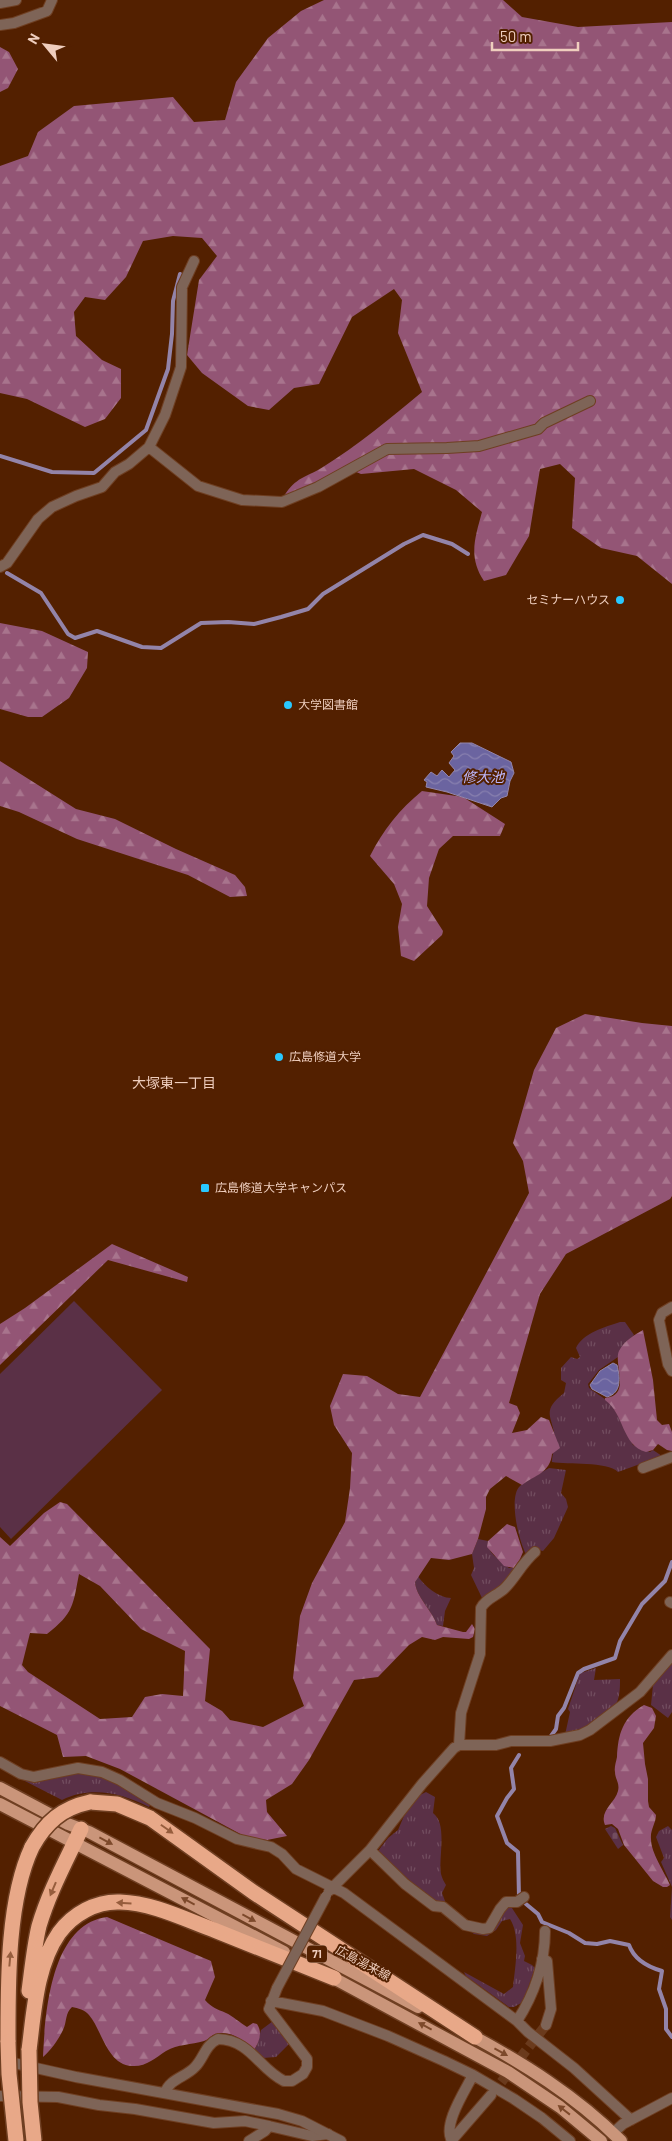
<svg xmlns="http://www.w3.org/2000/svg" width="672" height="2141" viewBox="0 0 672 2141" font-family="Barlow,'Noto Sans JP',sans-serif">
<defs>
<pattern id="grass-tufts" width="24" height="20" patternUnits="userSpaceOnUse" patternTransform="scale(1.25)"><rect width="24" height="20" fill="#5a3046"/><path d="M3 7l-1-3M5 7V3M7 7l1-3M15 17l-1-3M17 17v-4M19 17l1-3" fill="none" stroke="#724d5f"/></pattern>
<pattern id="forest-firs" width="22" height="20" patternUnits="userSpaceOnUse" patternTransform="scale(1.25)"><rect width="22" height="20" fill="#935575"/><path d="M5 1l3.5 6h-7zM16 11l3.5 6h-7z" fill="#a8748d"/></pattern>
<pattern id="cemetery-stones" width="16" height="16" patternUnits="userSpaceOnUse" patternTransform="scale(1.25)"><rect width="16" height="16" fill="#5a3046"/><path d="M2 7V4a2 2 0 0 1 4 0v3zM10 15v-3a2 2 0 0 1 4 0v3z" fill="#724d5f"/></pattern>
<pattern id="water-waves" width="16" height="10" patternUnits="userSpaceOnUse" patternTransform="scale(1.25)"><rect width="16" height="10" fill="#6b64a0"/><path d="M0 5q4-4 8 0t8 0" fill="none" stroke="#8880af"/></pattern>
</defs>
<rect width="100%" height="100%" fill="#532000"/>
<path fill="url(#grass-tufts)" d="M 620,1322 L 625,1322 L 634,1335 L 624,1344 L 618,1357 L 599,1370 L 588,1384 L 589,1388 L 612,1404 L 633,1445 L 650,1452 L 653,1450 L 662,1456 L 618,1472 C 607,1461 568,1465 552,1462 C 552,1453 556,1448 555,1439 C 553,1416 540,1412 564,1393 L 566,1383 L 561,1380 L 561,1368 L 571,1357 L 577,1359 L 580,1357 L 576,1348 C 583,1333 605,1327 620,1322 Z
M 549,1468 L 566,1470 L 561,1493 L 566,1499 L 568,1507 L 554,1538 L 543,1551 L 534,1549 L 526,1554 C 519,1542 508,1497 520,1486 C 524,1482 544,1471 549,1468 Z
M 478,1539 L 488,1541 C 486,1553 501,1560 509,1568 L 514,1568 C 508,1583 496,1590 482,1598 L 471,1575 L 474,1568 L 472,1554 Z
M 418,1576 C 423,1585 439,1598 451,1598 L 445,1611 L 443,1626 L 437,1625 C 432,1610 416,1597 415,1582 Z
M 672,1662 L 672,1712 L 668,1718 L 651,1705 L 653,1685 Z
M 596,1668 L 594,1680 L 620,1679 C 620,1688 620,1698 615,1706 C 608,1718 578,1731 565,1735 L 570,1712 L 568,1709 L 579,1676 L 581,1673 Z
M 84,1773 L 111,1780 L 150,1805 L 149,1807 C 121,1793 91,1786 62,1800 L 19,1778 C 45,1784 58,1773 84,1773 Z
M 426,1792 L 435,1797 L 433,1813 C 448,1824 438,1858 441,1874 C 442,1878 444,1882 446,1885 L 442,1893 L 445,1901 L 442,1905 L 438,1904 C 416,1887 397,1870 378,1851 L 388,1838 L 398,1830 L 407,1809 L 418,1796 Z
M 668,1826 L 672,1830 L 672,1920 L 670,1917 L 672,1887 L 661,1862 L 664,1858 L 656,1837 L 659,1831 Z
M 510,1905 L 523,1925 L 520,1943 L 525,1956 L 524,1961 L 532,1965 L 535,1968 L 523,2002 L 514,2007 L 509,2007 L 466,1976 L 464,1972 L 504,1994 L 513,1987 C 515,1967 521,1936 510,1919 L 502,1921 L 496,1930 L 487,1936 L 474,1934 L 466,1928 L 485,1933 L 502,1909 Z
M 273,2021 L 290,2043 L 276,2057 L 263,2058 L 254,2050 L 257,2045 L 261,2030 Z"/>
<path fill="url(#forest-firs)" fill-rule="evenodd" d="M 324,0 L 503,0 L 522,17 L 578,27 L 672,22 L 672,584 L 637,556 L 601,548 L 572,528 L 575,478 L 560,464 L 540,469 L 529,536 L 506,575 L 484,581 C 468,557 475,538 482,512 L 456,490 L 414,469 L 361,474 L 349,469 L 284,496 C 296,477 305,478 323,467 C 358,445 391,418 422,392 L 398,333 L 402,300 L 394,289 L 352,317 L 319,384 L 294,388 L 269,410 L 248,406 L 202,373 L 187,355 L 199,280 L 217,256 L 202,238 L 173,236 L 143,241 L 126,277 L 105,300 L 85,297 L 74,312 L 76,336 L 102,360 L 121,369 L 121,398 L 105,419 L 85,427 L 27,399 L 0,393 L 0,166 L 28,156 L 38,132 L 74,106 L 173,97 L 194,122 L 225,120 L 236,82 L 268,38 L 301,11 Z
M 0,47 L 9,52 L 18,69 L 8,88 L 0,92 Z
M 0,623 L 42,631 L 88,652 L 87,668 L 69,698 L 42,717 L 28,717 L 0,709 Z
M 0,761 L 76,809 L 115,819 L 176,849 L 235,875 L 245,887 L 247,896 L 230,897 L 188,875 L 77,839 L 19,812 L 0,806 Z
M 422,791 L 463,797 L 505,824 L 500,836 L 453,836 L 439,849 L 429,878 L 427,906 L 443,931 L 442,935 L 414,961 L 401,956 L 398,927 L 402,904 L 394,884 L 370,856 C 383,830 400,809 422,791 Z
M 585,1014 L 642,1023 L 672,1026 L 672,1196 L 670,1199 L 566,1254 L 540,1294 L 509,1403 L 517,1406 L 520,1413 L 512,1433 L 527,1430 L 541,1417 L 549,1420 L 560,1448 L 552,1454 C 550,1473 535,1475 522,1485 L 506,1476 L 490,1489 L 486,1497 L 486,1509 L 478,1539 L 472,1554 L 449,1560 L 431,1558 L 415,1582 C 416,1597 432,1610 437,1625 L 463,1632 L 466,1632 L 472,1624 L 475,1629 L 473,1637 L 469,1639 L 443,1637 L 435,1640 L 422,1637 L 409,1645 L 378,1677 L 354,1680 L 309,1760 L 292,1784 L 266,1800 L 267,1812 L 287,1836 L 267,1840 L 246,1837 L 120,1769 L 86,1756 L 63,1757 L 57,1735 L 0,1706 L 0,1537 L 10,1546 L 44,1513 L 60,1502 L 67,1504 L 210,1649 L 205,1701 L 222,1711 L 230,1720 L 263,1727 L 304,1706 L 293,1678 L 300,1616 L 312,1583 L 345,1522 L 350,1488 L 352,1453 L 334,1425 L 330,1406 L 343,1374 L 367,1376 L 398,1394 L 420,1397 L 529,1193 L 523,1161 L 513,1143 L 534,1070 L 556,1028 ZM 79,1574 L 100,1586 L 141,1629 L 185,1651 L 183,1696 L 162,1694 L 145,1697 L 132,1717 L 100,1719 L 28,1672 L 22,1665 L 30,1633 L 47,1634 C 74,1613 73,1605 79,1574 Z
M 112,1244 L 188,1277 L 187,1282 L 108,1260 L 0,1365 L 0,1324 L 25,1308 Z
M 643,1330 L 653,1380 L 657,1420 L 662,1425 L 669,1424 L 672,1432 L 672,1451 L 667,1450 L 658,1444 L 653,1450 L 646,1452 C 622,1446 624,1413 605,1400 L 605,1398 C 632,1396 613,1364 619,1351 C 624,1341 634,1335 643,1330 Z
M 507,1524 L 515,1527 L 523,1552 L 520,1559 L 514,1568 L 504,1566 L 487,1547 L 488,1541 Z
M 644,1705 L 652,1708 L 656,1716 L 654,1728 L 643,1743 L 645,1764 L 648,1779 L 648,1801 L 649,1807 L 656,1815 C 656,1823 650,1830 651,1839 C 651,1853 664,1871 670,1885 L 667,1887 L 663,1887 L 653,1881 L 624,1845 L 618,1829 L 612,1824 L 605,1825 C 599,1811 615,1803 618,1791 C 620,1783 615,1779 615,1772 C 614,1768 616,1762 617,1757 C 618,1734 623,1717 644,1705 Z
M 107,1917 L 211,1961 L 215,1977 L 205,2000 C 212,2008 217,2009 226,2013 C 233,2016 240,2023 247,2027 L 253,2023 L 257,2024 C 263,2033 259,2042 254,2050 C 243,2040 229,2028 213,2035 C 210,2037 207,2040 204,2041 C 191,2045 178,2044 166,2051 C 155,2058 146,2067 132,2066 C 107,2065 102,2030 89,2015 C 85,2010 78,2008 72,2007 C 65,2013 67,2022 63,2030 C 58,2040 52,2049 43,2057 C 45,2013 51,1924 107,1917 Z"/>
<path fill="url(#cemetery-stones)" d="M 611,1826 L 615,1828 L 623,1845 L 618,1849 L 605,1829 Z"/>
<path fill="#5a3046" d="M 74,1301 L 162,1390 L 11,1539 L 0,1527 L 0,1374 Z"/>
<path fill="url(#water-waves)" stroke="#9384a9" d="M 460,743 L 472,743 L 511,762 L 514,773 L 510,781 L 507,796 L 501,798 L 492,807 L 447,792 L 426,787 L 427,782 L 424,780 L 431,772 L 437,776 L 442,770 L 449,777 L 455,770 L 449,763 L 454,756 L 451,752 Z
M 613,1363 L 617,1365 C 620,1377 622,1393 607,1397 L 592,1389 L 590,1385 L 600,1371 Z"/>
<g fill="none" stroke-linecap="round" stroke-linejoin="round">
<path stroke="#9384a9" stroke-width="4" d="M 0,456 L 52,472 L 94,473 L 146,430 L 168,369 L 172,334 L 173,301 L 180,274
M 7,573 L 41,593 L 68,634 L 75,638 L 97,631 L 142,647 L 161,648 L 201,623 L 228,622 L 254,624 L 281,617 L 308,609 L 323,594 L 404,544 L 423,535 L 452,544 L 468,554
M 551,1736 L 556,1729 L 558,1716 L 564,1708 L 578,1673 L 584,1669 L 615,1658 L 620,1641 L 642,1604 L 665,1581 L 672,1562
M 519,1897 L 518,1852 L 507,1843 L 497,1816 L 507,1798 L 514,1789 L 511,1768 L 519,1755
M 526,1904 L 538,1914 L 542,1922 L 569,1933 L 585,1943 L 597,1944 L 610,1941 L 629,1945 C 634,1959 648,1967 662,1971 L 659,1989 L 666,2009 L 666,2029 L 672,2037"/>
<path stroke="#6a3a1c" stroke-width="10" stroke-dasharray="10 5" stroke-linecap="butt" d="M 492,2094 L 546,2025"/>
<g stroke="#6f3f22" stroke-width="12">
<path id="minor" d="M 0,25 L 14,23 L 47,11 L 52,0
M 149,447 L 165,415 L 181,367 L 182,287 L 194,261
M 0,567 L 7,563 L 38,519 L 52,507 L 76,496 L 102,487 L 115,472 L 129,464 L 149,447 L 198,486 L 242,500 L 282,502 L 318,487 L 387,449 L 447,448 L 479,446 L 538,429 L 544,423 L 590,401
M 672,1307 L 662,1313 L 659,1320 L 668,1364 L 672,1371
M 643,1468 L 672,1457
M 670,1602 L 672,1603
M 459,1745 L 461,1713 L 480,1654 L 481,1608 C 486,1598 497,1596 505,1588 C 516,1577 522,1563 535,1552
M 0,1762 L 21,1774 L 34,1777 L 78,1768 L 102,1772 L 120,1780 L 157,1803 L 195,1818 L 237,1839 L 271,1847 L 282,1854 L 296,1869 L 344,1893 L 517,2021 L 528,2032 L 574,2068 L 631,2120
M 370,1850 L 405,1884 L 434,1906 L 443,1907 L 465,1925 L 483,1929 L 489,1928 L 500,1909 L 506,1902 L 517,1902 L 524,1897
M 329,1891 L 370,1850 L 422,1784 L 454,1748 L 459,1745 L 496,1745 L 511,1741 L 550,1741 L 580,1735 L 590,1730 L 640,1692 L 672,1655
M 542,1959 L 547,1961 L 551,2009 L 546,2025
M 271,2001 L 323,2011 L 388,2036 L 444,2061 L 473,2075 L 514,2099 L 542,2118 L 570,2141
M 517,2021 C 534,1995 545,1963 545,1931
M 165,2093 C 169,2079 186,2077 195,2067 C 204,2058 205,2045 218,2039 C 251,2040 259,2069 284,2081 L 292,2081 L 303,2074 L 307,2067 L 307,2059 L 269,2009 L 277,1988
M 0,2096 L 58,2097 L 99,2105 L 135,2109 L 214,2123 L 245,2121 L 269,2126
M 613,2133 L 623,2124 L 672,2098
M 452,2140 L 491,2095
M 249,2141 L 265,2131 L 269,2126 L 312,2136 L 328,2134
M 452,2141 C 442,2125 465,2091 473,2075"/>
</g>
<g stroke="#6f3f22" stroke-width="12">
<path id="tertiary" d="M 0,3 L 16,0
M 0,2060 L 76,2077 L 278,2114 L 302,2121 L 341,2141"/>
</g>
<g stroke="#6f3f22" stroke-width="15">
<path id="primary" d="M 0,1788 L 68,1824 L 89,1832 L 418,2007
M 0,1804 L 284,1952
M 326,1974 L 508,2072 L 560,2107 L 601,2141
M 467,2033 C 523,2063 576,2096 621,2141"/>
</g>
<g stroke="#6f3f22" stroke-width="18">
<path id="motorway" d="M 90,1802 L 117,1804 L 150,1818 L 253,1892 L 475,2037
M 29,1991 C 32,1969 34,1947 39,1926 C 49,1892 66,1861 81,1829
M 8,2042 C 8,1984 7,1900 32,1847
M 29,2050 C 34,2012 36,1966 59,1933 C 73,1914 96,1901 120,1902 C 153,1903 184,1919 214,1930 C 254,1946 294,1962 334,1978"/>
</g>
<use href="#minor" stroke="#7e6457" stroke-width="10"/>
<use href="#tertiary" stroke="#7e6457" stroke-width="10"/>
<use href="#primary" stroke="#ca957a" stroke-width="12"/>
<use href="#motorway" stroke="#e8a888" stroke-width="15"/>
<g stroke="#6f3f22" stroke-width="12" stroke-linecap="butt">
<path id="minor-bridge" d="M 277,1988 L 326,1896"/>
</g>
<g stroke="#6f3f22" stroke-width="18" stroke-linecap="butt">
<path id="motorway-bridge" d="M 32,1847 C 46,1822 62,1808 90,1802
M 8,2042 L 9,2074 L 16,2141
M 29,2050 L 30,2102 L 34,2141"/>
</g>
<use href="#minor-bridge" stroke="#7e6457" stroke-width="10"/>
<use href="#motorway-bridge" stroke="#e8a888" stroke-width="15"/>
</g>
<defs><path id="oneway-solid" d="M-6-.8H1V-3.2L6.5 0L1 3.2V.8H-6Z" transform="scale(1.25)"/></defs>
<g fill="#965d3d">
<use href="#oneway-solid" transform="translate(167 1829) rotate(35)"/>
<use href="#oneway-solid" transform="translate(53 1889) rotate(113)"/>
<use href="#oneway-solid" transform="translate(124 1903) rotate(-177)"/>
<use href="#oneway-solid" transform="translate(10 1959) rotate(-85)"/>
</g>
<g fill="#7d492b">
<use href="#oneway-solid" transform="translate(106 1841) rotate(28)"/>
<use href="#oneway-solid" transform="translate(188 1901) rotate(-152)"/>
<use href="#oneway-solid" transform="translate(249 1918) rotate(28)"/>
<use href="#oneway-solid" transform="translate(425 2026) rotate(-152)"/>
<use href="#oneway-solid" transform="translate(501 2052) rotate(29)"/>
<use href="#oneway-solid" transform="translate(564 2110) rotate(-142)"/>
</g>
<g fill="#29c8ff" stroke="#532000" stroke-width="2">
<circle cx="620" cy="600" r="5"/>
<circle cx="288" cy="705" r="5"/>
<circle cx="279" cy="1057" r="5"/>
<rect x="200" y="1183" width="10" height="10" rx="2.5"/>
</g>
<g text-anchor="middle" stroke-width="4" stroke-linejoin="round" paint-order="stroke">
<rect fill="#532000" stroke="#c09a85" stroke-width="1" x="307" y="1945.5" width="20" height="17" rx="4"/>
<g font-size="11" font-weight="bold" fill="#efcebe">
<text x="317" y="1958">71</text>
</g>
<g font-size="12" fill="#efcebe" stroke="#532000" text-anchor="start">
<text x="610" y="604" text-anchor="end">セミナーハウス</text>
<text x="298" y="709">大学図書館</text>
<text x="289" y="1061">広島修道大学</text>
<text x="215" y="1192">広島修道大学キャンパス</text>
</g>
<g font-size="12" fill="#efcebe" stroke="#532000">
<text transform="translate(363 1963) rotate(28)" y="4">広島湯来線</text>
</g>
<g font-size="14" font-style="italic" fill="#bdb8fe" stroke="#532000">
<text x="483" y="782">修大池</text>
</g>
<g font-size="14" fill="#efcebe" stroke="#532000">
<text x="174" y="1088">大塚東一丁目</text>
</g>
</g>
<g transform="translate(45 45) rotate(299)" stroke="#532000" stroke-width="4" paint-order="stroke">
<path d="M0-4L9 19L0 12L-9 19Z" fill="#efcebe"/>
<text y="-8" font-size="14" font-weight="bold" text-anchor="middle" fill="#efcebe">N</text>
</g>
<path d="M492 42v8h86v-8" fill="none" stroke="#efcebe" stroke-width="2.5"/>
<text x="500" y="42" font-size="15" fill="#efcebe" stroke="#532000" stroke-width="4" paint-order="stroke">50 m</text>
</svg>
